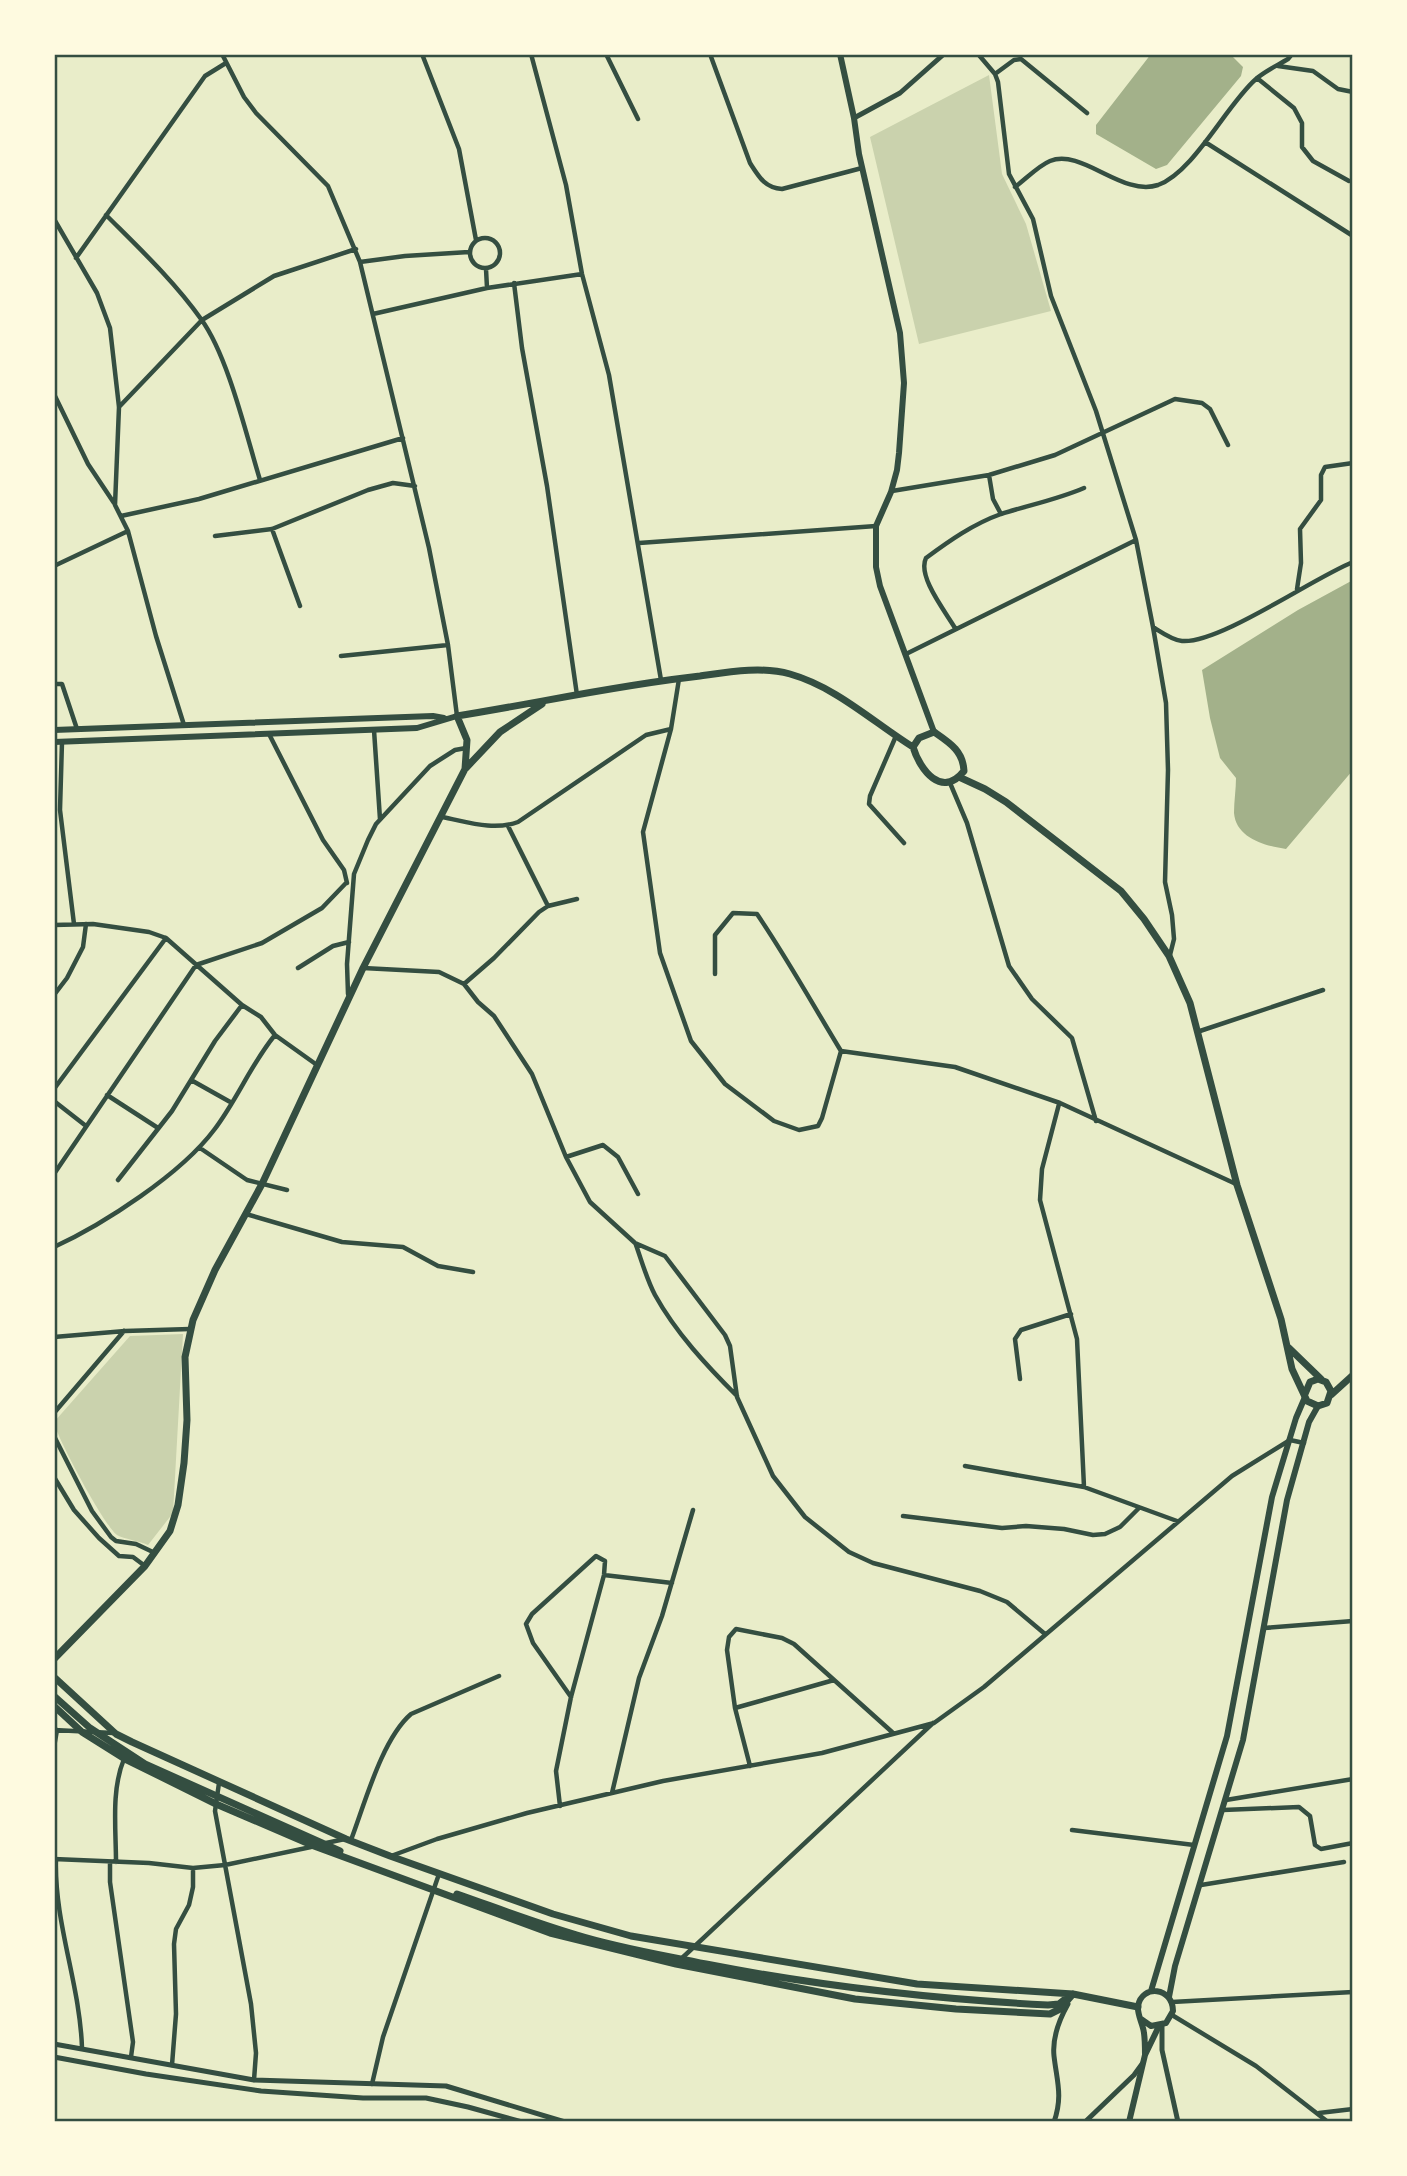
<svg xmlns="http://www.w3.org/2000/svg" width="1407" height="2176" viewBox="0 0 1407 2176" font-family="Mulish,sans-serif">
<rect width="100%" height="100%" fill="#e9edc9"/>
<path fill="#cad2ad" d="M 989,75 L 1002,174 L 1026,224 L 1051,311 L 919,344 L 870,137 Z
M 183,1334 L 173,1513 L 148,1545 C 139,1541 124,1539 117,1535 C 105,1527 56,1436 54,1422 L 130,1336 Z"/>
<path fill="#a3b18a" d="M 1151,54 L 1230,54 L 1243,67 L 1241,76 L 1167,165 L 1156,169 L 1096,134 L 1096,125 Z
M 1353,580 L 1353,770 L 1286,849 C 1265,846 1236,838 1234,813 C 1234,801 1236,789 1236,778 L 1220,758 L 1210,718 L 1202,670 L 1298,610 Z"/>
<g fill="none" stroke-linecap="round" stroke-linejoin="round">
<path stroke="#344e41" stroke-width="4.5" d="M 222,54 L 244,97 L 256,113 L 328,186 L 360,262 L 429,548 L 448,645 L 457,716
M 422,54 L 459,149 L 476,240
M 531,54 L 566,185 L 582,274 L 609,375 L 661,680
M 606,54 L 638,119
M 710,54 L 750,163 C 759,177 765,188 782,189 L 862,168
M 978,54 L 995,74 L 998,82 L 1009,174 L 1033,219 L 1051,296 L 1096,411 L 1136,540 L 1153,627 C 1161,632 1172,640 1182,641 C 1219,644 1313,578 1353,562
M 54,62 L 55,54
M 1278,66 L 1313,71 L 1338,89 L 1353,92
M 995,74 L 1014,60 L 1021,59 L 1087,113
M 1257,78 L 1294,108 L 1302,123 L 1302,147 L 1313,161 L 1349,181
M 1205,142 L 1353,236
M 1015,187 C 1026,179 1038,166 1050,161 C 1082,148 1122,197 1158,185 C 1194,172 1227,104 1256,79 C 1265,71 1278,65 1288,59 L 1292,54
M 106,215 C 139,248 174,281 201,319 C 228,356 246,434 260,480
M 54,219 L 97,293 L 110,328 L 119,407 L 115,505 L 128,531 L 156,636 L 184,725
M470 253a15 15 0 1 1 30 0a15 15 0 1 1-30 0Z
M 76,258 L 205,76 L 226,63
M 360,262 L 405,256 L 469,252
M 514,283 L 522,348 L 547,486 L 577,695
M 487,288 L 582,274
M 373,314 L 487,288 L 486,269
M 54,394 L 88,464 L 114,503
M 119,407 L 202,320 L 274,276 L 356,249
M 989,475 L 993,499 L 1001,514
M 892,491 L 989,475 L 1055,455 L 1175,399 L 1202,403 L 1210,409 L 1228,445
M 121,516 L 199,499 L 403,438
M 272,529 L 300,606
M 215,536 L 272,529 L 368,490 L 393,483 L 415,486
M 639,543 L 876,526
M 54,566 L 128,531
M 1297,589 L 1301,563 L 1300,529 L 1321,500 L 1321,475 L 1325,467 L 1353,463
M 1153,627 L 1166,703 L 1168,770 L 1165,882 L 1172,915 L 1174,939 L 1170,955
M 955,628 C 945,611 917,576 926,558 C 949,541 973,524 1001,514 C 1029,505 1056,500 1084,488
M 906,654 L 1136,540
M 341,656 L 448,645
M 679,679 L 671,729 L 643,832 L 660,953 L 691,1041 L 725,1084 L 774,1121 L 799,1130 L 818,1126 L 822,1118 L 841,1051 L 955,1067 L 1060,1103 L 1236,1184
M 54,684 L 62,684 L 77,729
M 374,730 L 380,819
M 269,734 L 323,840 L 344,870 L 347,883
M 896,736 L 870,796 L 869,804 L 904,843
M 62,742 L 60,810 L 74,924
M 950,783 L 967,823 L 1009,966 L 1032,999 L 1072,1038 L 1096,1121
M 442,817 C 468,822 493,831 518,822 L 646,735 L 671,729
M 508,826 L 548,906
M 577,899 L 548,906 L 539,912 L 494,958 L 464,984 L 478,1002 L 494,1016 L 532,1074 L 566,1157 L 590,1202 L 635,1243 L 665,1256 L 725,1335 L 730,1346 L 737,1397 L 773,1476 L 805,1517 L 849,1552 L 873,1563 L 980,1591 L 1007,1602 L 1045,1634
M 54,925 L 93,924 L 149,932 L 166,938 L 242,1005 L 261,1017 L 275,1035 L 317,1065
M 298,968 L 333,946 L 349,942
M 363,968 L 439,972 L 464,984
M 715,974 L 715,935 L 733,913 L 757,914 C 787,958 813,1005 841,1051
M 348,994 L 347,964 L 354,874 L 368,840 L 376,824 L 430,766 L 455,750 L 466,748
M 54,995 L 67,978 L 83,947 L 86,924
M 1197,1032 L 1323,990
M 191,1080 L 232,1103
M 54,1089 L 166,938
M 107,1095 L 158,1128
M 54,1101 L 86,1126
M 1059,1104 L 1042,1169 L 1040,1200 L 1077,1339 L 1084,1487
M 200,1148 L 247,1180 L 287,1190
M 566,1157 L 603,1145 L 618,1157 L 638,1194
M 54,1174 L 196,965 L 262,943 L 322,908 L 346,883
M 118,1180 L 172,1111 L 215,1041 L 242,1005
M 246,1214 L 342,1242 L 403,1247 L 438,1266 L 473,1272
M 636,1245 C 642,1262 647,1280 655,1295 C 676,1333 707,1366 737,1396
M 54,1247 C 104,1224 181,1174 214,1130 C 237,1100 251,1064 275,1035
M 54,1337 L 125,1331 L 190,1329
M 1020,1379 L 1015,1339 L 1021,1330 L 1071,1314
M 54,1413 L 124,1331
M 54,1436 L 92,1511 L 111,1537 L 116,1541 L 136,1544 L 155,1553
M 965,1466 L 1084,1487 L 1177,1521
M 54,1477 L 74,1510 L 99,1538 L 119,1556 L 133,1557 L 145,1566
M 903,1516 L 1002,1528 L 1026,1526 L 1064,1529 L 1093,1535 L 1105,1534 L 1120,1527 L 1139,1508
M 604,1575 L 672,1583
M 1264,1628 L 1353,1621
M 735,1708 L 834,1680
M 54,1730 L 113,1733
M 54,1747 L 57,1730
M 750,1766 L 735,1708 L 727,1650 L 729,1637 L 736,1629 L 782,1638 L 794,1644 L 892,1732
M 219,1783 L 215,1811 L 251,2004 L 256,2053 L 254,2080
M 612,1793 L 639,1678 L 662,1616 L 693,1510
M 1226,1800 L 1353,1779
M 560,1806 L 556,1771 L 571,1697 L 604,1575 L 605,1561 L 596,1556 L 532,1614 L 526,1624 L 533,1643 L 571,1697
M 1223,1810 L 1299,1807 L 1310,1816 L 1315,1845 L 1321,1849 L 1353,1843
M 1072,1830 L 1194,1845
M 351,1840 C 365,1803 382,1739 411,1714 L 499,1676
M 326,1843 L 345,1839
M 391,1856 L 437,1839 L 527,1813 L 663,1781 L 822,1753 L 934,1723 L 984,1687 L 1232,1476 L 1290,1440 L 1304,1443
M 54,1859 L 149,1863 L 193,1868 L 225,1865 L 311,1847
M 56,1859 C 54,1923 80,1984 82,2048
M 110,1862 L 110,1882 L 133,2042 L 131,2057
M 116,1862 C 116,1829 111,1790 124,1759
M 1201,1885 L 1344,1862
M 681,1959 L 933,1723
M 1172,2002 L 1353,1992
M 1172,2015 L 1256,2066 L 1328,2122
M 172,2065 L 176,2014 L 174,1944 L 176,1929 L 189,1905 L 193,1887 L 193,1868
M 372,2084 L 383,2037 L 439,1874
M 1319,2113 L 1353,2109"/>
<path stroke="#344e41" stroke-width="5" d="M 854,118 L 900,93 L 944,54
M 1162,2025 L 1162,2050 L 1178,2122
M 54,2044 L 254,2080 L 446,2086 L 565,2122
M 54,2057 L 146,2074 L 261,2091 L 363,2098 L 426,2098 L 468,2107 L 522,2122
M 1054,2122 C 1063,2096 1057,2082 1054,2056 C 1052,2037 1059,2020 1068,2004
M 1085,2122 L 1134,2075 L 1142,2064"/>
<path stroke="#344e41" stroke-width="6" d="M 840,54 L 854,118 L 859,154 L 900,333 L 904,383 L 899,453 L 897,470 L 891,492 L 876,526 L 876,567 L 880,586 L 934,732
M 54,730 L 433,716 L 444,718
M 54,742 L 417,728 L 457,716
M 1151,1991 L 1227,1736 L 1272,1497 L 1296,1418 L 1305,1397
M 1169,1997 L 1175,1966 L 1243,1740 L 1287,1500 L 1309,1422 L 1318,1406
M 1141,2019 L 1151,2026 L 1166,2023 L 1173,2011 C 1173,1987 1142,1984 1138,2006 C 1137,2015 1143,2024 1144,2033 C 1145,2040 1145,2048 1145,2055
M 1129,2122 L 1145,2055 L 1159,2026"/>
<path stroke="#344e41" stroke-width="7" d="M 934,732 C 950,743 963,751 964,771 C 942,799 920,770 913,747 L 919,738 Z
M 466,768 L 500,732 L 542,704
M 959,777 L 985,789 L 1006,802 L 1121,891 L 1144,919 L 1169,956 L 1190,1003 L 1237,1185 L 1281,1319 L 1292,1369 L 1307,1401 L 1318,1406 L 1327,1403 L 1331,1391 L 1326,1382 L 1318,1379 L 1310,1382 L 1305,1394
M 1289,1348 L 1321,1379
M 1331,1395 L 1353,1375
M 54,1659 L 145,1566 L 170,1531 L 178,1505 L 184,1463 L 187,1420 L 185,1357 L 193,1320 L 215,1270 L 262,1184 L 363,968 L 465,769 L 467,740 L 457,716 C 538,703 618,685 700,676 C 728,672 762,666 790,674 C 836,687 873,722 913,747
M 54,1677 L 116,1734 L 132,1742 L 346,1839 L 390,1856 L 553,1914 L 631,1936 L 917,1984 L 1073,1994 L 1138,2007
M 54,1696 L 90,1728 L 145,1764 L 340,1851
M 54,1706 L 82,1732 L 125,1759 L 216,1804 L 314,1846 L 550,1933 L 676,1964 L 855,1999 L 956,2009 L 1050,2014 L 1060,2009 L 1073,1994
M 457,1894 C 497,1908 536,1923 577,1935 C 619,1948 663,1955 706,1964 C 819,1986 933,1999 1048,2005 L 1059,2004 L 1064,2000"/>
</g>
<rect width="1407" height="2176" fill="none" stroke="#fefae0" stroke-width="112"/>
<rect x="56" y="56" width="1295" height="2064" fill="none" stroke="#344e41" stroke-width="2.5"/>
</svg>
